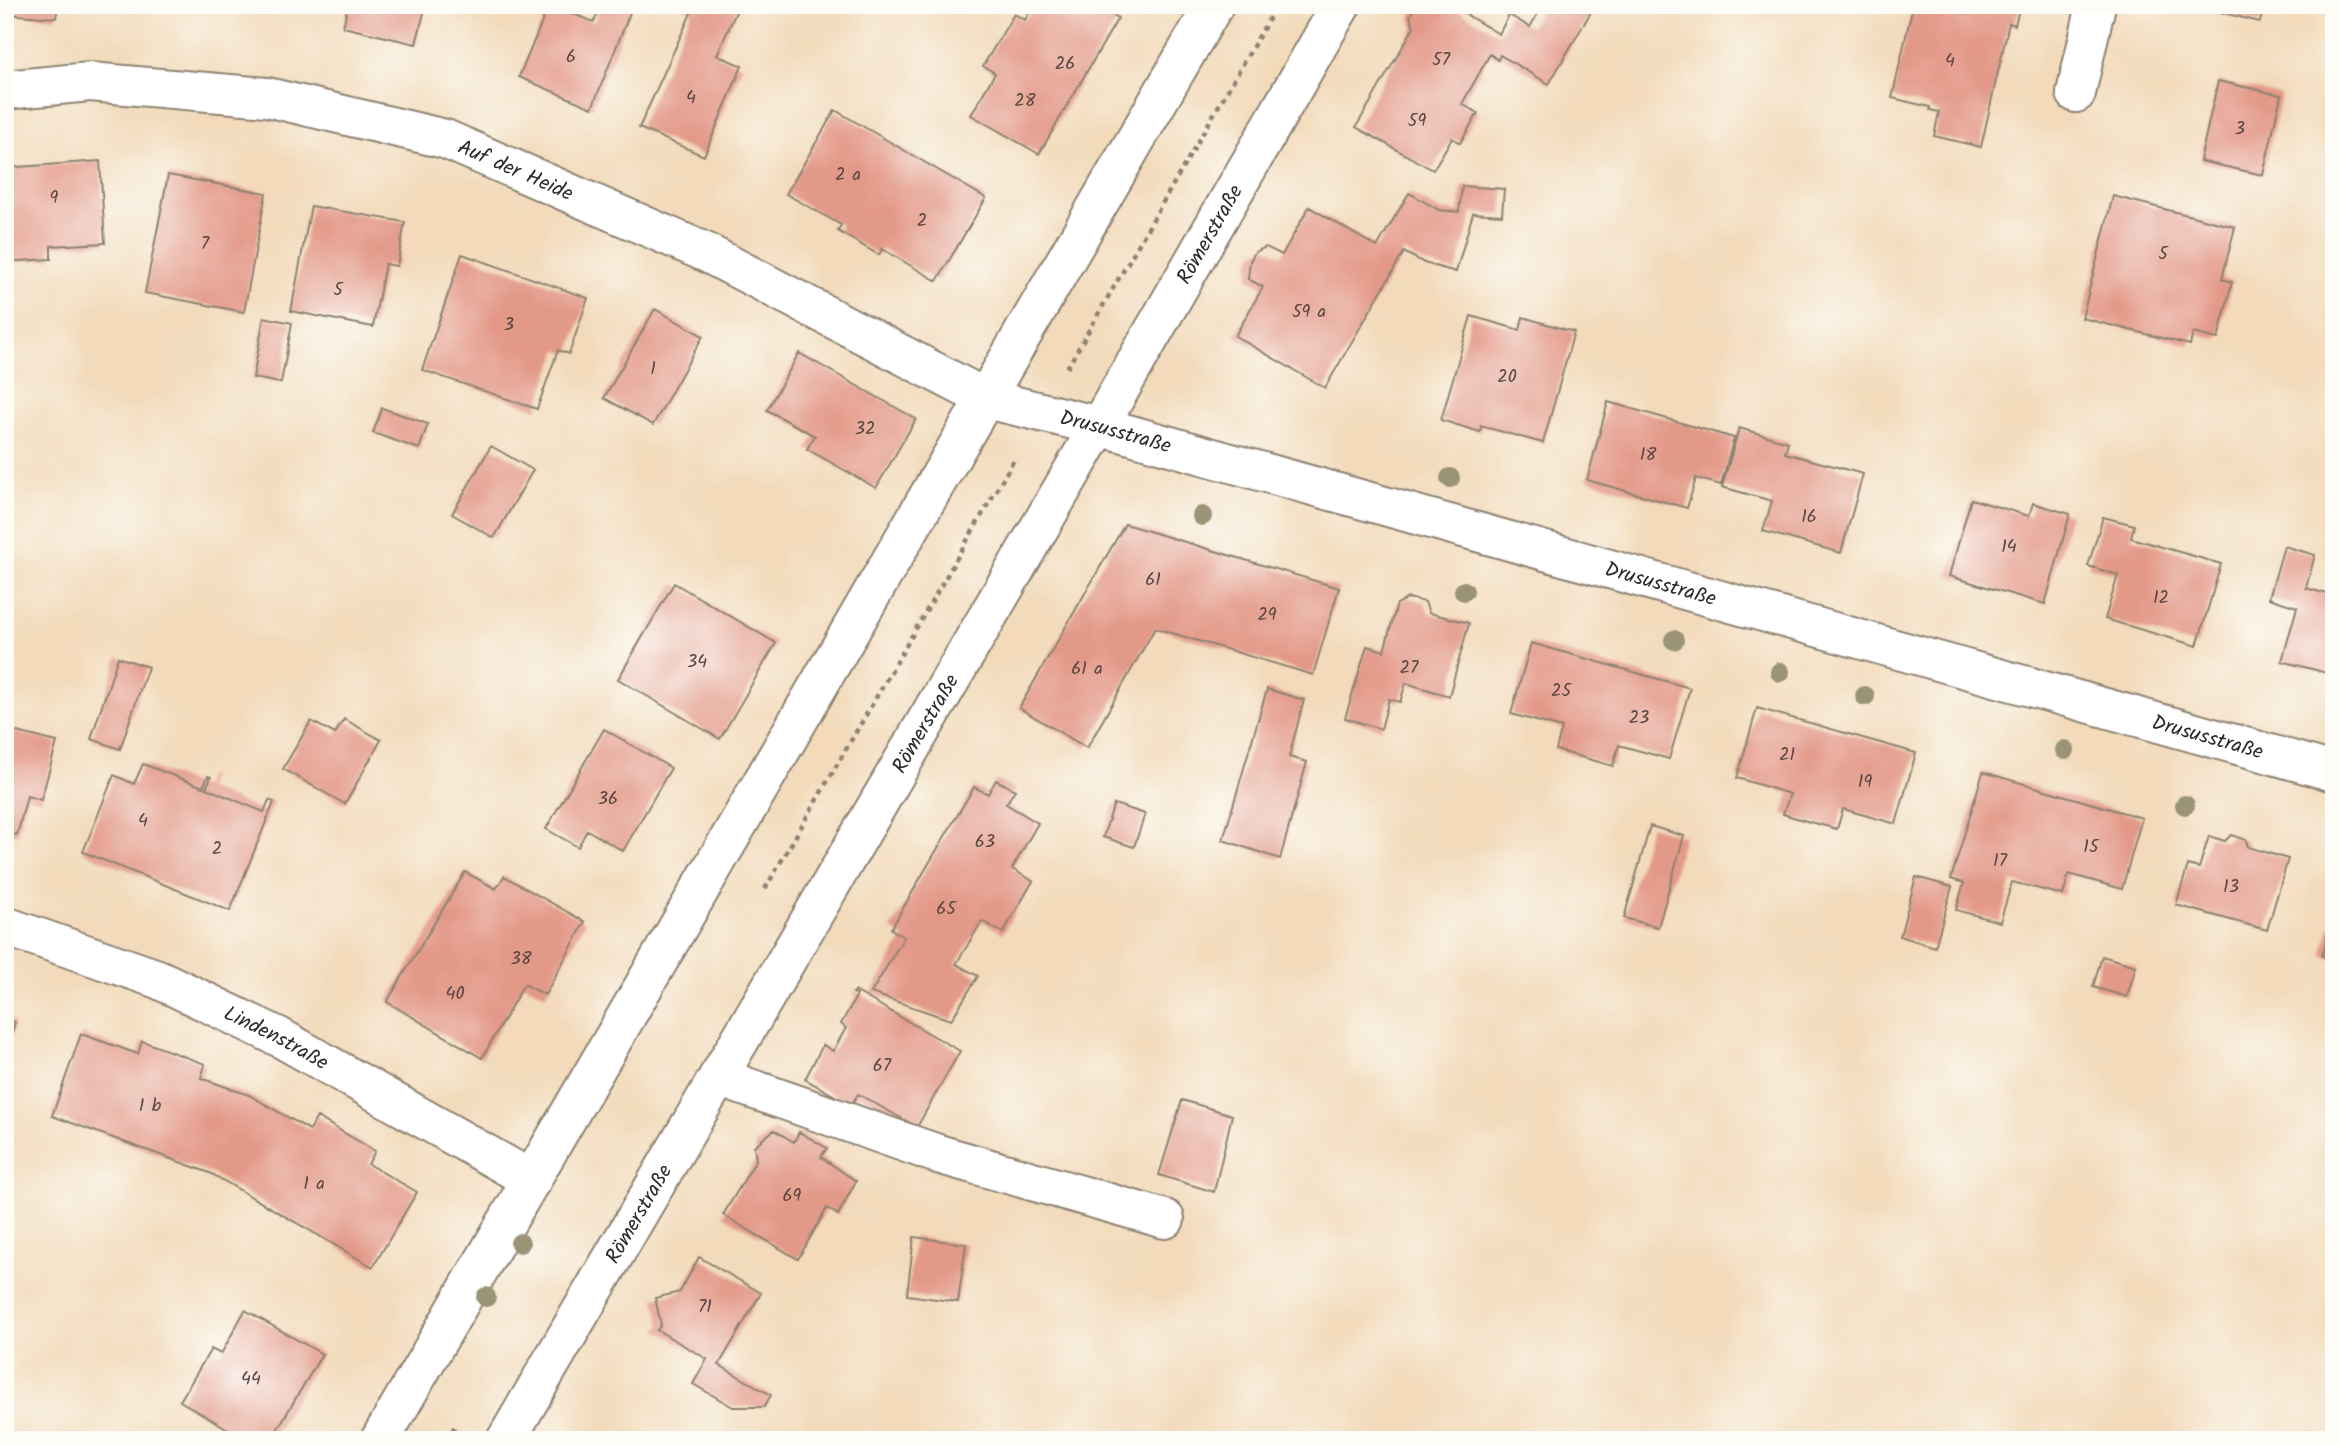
<svg xmlns="http://www.w3.org/2000/svg" width="2339" height="1445" viewBox="0 0 2339 1445" font-family="Kalam,sans-serif">
<rect width="100%" height="100%" fill="#fdfcf7"/>
<filter id="ink" filterUnits="userSpaceOnUse"><feTurbulence type="fractalNoise" baseFrequency=".0143" numOctaves="2"/><feDisplacementMap in="SourceGraphic" scale="14" xChannelSelector="R" yChannelSelector="G"/><feConvolveMatrix kernelMatrix="1 2 1 2 8 2 1 2 1" color-interpolation-filters="sRGB"/></filter>
<filter id="wash" filterUnits="userSpaceOnUse"><feTurbulence type="fractalNoise" baseFrequency=".00686" numOctaves="4" result="noise"/><feDisplacementMap in="SourceGraphic" scale="28" xChannelSelector="R" yChannelSelector="G"/><feGaussianBlur stdDeviation="1.57" result="paint"/><feColorMatrix in="noise" values="0 0 0 0 0 0 0 0 0 0 0 0 0 0 0 0 0 1.4 0 .05"/><feComposite in="paint" operator="in"/></filter>
<g filter="url(#wash)">
<rect width="100%" height="100%" fill="#f2daba"/>
<g id="blocks">
<path fill="#e39988" d="M 5,5 L 58,5 L 56,18 L 5,14 Z
M 348,5 L 426,5 L 416,44 L 343,27 Z
M 549,5 L 594,22 L 601,5 L 633,5 L 592,108 L 519,77 Z
M 679,5 L 739,5 L 717,55 L 742,66 L 704,156 L 639,128 L 692,11 Z
M 1034,5 L 1096,5 L 1118,18 L 1039,154 L 971,115 L 995,73 L 983,66 L 1014,14 L 1025,20 Z
M 1416,5 L 1450,5 L 1499,34 L 1509,15 L 1530,27 L 1543,5 L 1595,5 L 1549,84 L 1500,55 L 1498,60 L 1490,54 L 1462,104 L 1478,113 L 1460,143 L 1452,138 L 1433,170 L 1356,127 L 1414,27 L 1410,16 Z
M 1913,5 L 1930,5 L 1968,14 L 1970,5 L 2020,5 L 2015,25 L 2009,23 L 1981,147 L 1934,136 L 1939,112 L 1930,110 L 1930,107 L 1892,98 Z
M 2191,5 L 2264,5 L 2260,22 Z
M 2218,81 L 2281,95 L 2263,175 L 2200,161 Z
M 835,110 L 986,198 L 937,281 L 882,249 L 879,255 L 838,231 L 841,225 L 786,194 Z
M 100,161 L 105,243 L 51,246 L 51,259 L 5,262 L 5,168 Z
M 168,175 L 266,193 L 244,312 L 145,293 Z
M 1462,186 L 1504,189 L 1502,215 L 1473,213 L 1456,272 L 1424,263 L 1404,252 L 1325,388 L 1235,336 L 1263,287 L 1248,279 L 1250,261 L 1255,252 L 1266,247 L 1282,255 L 1309,207 L 1377,247 L 1409,193 L 1439,210 L 1459,212 Z
M 2113,196 L 2235,227 L 2222,279 L 2232,282 L 2218,339 L 2193,333 L 2190,345 L 2082,318 Z
M 311,206 L 405,222 L 397,266 L 385,264 L 373,327 L 291,311 Z
M 462,254 L 588,298 L 569,354 L 558,350 L 537,409 L 422,370 Z
M 655,309 L 703,336 L 653,425 L 604,398 Z
M 1471,316 L 1520,330 L 1523,317 L 1574,332 L 1543,443 L 1481,426 L 1480,432 L 1441,420 Z
M 264,317 L 292,323 L 281,383 L 253,378 Z
M 799,353 L 916,419 L 876,488 L 807,449 L 815,436 L 767,410 Z
M 1608,402 L 1734,438 L 1721,485 L 1696,478 L 1687,508 L 1587,480 Z
M 382,408 L 428,424 L 419,449 L 373,433 Z
M 1739,428 L 1788,442 L 1785,453 L 1863,474 L 1841,553 L 1763,531 L 1772,501 L 1722,487 Z
M 491,446 L 533,470 L 494,538 L 452,514 Z
M 1971,499 L 2029,516 L 2033,503 L 2070,514 L 2045,604 L 1949,576 Z
M 2103,517 L 2134,525 L 2131,538 L 2221,564 L 2197,646 L 2105,619 L 2118,575 L 2088,566 Z
M 1125,524 L 1339,588 L 1313,675 L 1155,628 L 1087,748 L 1019,708 Z
M 2284,546 L 2315,555 L 2306,588 L 2334,596 L 2334,675 L 2282,661 L 2297,607 L 2269,598 Z
M 674,583 L 776,643 L 720,739 L 618,679 Z
M 1408,598 L 1425,602 L 1429,613 L 1469,623 L 1449,696 L 1406,683 L 1400,702 L 1389,699 L 1381,729 L 1345,718 L 1367,646 L 1384,651 L 1397,604 Z
M 1531,643 L 1690,688 L 1669,759 L 1619,745 L 1613,766 L 1556,750 L 1562,728 L 1511,714 Z
M 118,657 L 148,667 L 120,749 L 91,739 Z
M 1267,689 L 1304,700 L 1289,757 L 1307,762 L 1280,859 L 1223,840 Z
M 1757,708 L 1916,753 L 1896,824 L 1843,809 L 1837,829 L 1810,822 L 1783,814 L 1790,794 L 1737,778 Z
M 344,719 L 381,740 L 345,804 L 283,769 L 311,721 L 335,734 Z
M 5,729 L 57,742 L 41,800 L 27,796 L 17,835 L 5,832 Z
M 604,729 L 671,768 L 623,851 L 587,830 L 578,847 L 546,829 Z
M 143,764 L 203,787 L 208,776 L 211,777 L 206,788 L 264,812 L 269,800 L 274,802 L 230,911 L 83,852 L 114,775 L 134,784 Z
M 1983,772 L 2142,818 L 2122,889 L 2069,874 L 2063,895 L 2012,882 L 2000,922 L 1956,910 L 1964,883 L 1951,879 Z
M 996,780 L 1015,790 L 1006,804 L 1038,823 L 1012,869 L 1033,881 L 1003,933 L 982,921 L 956,964 L 978,976 L 951,1020 L 871,993 L 904,937 L 891,929 L 932,858 L 974,787 L 988,794 Z
M 1114,804 L 1145,814 L 1134,847 L 1103,837 Z
M 1650,826 L 1684,836 L 1658,927 L 1624,918 Z
M 2231,835 L 2246,840 L 2248,847 L 2288,859 L 2267,930 L 2176,905 L 2188,865 L 2199,868 L 2209,836 L 2225,841 Z
M 465,872 L 496,889 L 504,876 L 585,922 L 545,995 L 524,984 L 482,1058 L 387,1002 Z
M 1916,877 L 1952,887 L 1935,947 L 1900,936 Z
M 2333,917 L 2334,917 L 2334,959 L 2322,956 Z
M 2102,956 L 2136,966 L 2127,997 L 2093,987 Z
M 855,991 L 960,1051 L 917,1127 L 858,1094 L 851,1105 L 805,1079 L 823,1045 L 833,1051 L 846,1028 L 841,1024 L 857,995 L 853,993 Z
M 5,1019 L 15,1022 L 6,1054 L 5,1054 Z
M 81,1034 L 138,1054 L 142,1041 L 205,1064 L 201,1078 L 249,1095 L 310,1130 L 317,1117 L 375,1151 L 368,1164 L 417,1192 L 373,1267 L 210,1173 L 52,1116 Z
M 1182,1100 L 1232,1115 L 1214,1192 L 1159,1175 Z
M 774,1130 L 794,1142 L 799,1132 L 827,1148 L 821,1157 L 856,1181 L 838,1215 L 827,1208 L 798,1259 L 723,1215 L 756,1160 L 754,1146 Z
M 914,1237 L 966,1244 L 958,1302 L 907,1295 Z
M 699,1257 L 761,1293 L 719,1365 L 771,1395 L 764,1407 L 733,1407 L 693,1384 L 707,1359 L 657,1330 L 661,1325 L 655,1298 L 680,1292 Z
M 245,1310 L 322,1354 L 271,1440 L 247,1440 L 180,1401 L 211,1349 L 221,1354 Z"/>
</g>
</g>
<g filter="url(#ink)">
<use href="#blocks" fill-opacity="0" stroke="#8e8272" stroke-width="2"/>
<g fill="none" stroke-linecap="round" stroke-linejoin="round">
<g stroke="#8e8272" stroke-width="42">
<g id="minor">
<path id="s1" d="M 5,90 L 90,82 L 267,97 L 445,139 L 705,252 L 987,399 L 1099,426 L 2334,772"/>
<path d="M 2076,93 L 2096,5"/>
<path id="s2" d="M 5,926 L 158,979 L 279,1037 L 532,1180"/>
<path d="M 718,1077 L 938,1154 L 1165,1219"/>
<path d="M 380,1440 L 1214,5"/>
<path id="s3" d="M 506,1440 L 1099,426 L 1341,5"/>
</g>
</g>
<path stroke="#8e8272" stroke-width="4.5" stroke-dasharray="5 5" stroke-linecap="butt" d="M 1067,368 L 1277,5
M 765,889 L 1015,458
M 447,1440 L 456,1424"/>
<use href="#minor" stroke="#fff" stroke-width="38"/>
</g>
<g fill="#9a9375">
<circle cx="1450" cy="478" r="10"/>
<circle cx="1202" cy="516" r="10"/>
<circle cx="1464" cy="591" r="10"/>
<circle cx="1674" cy="640" r="10"/>
<circle cx="1780" cy="672" r="10"/>
<circle cx="1865" cy="696" r="10"/>
<circle cx="2065" cy="750" r="10"/>
<circle cx="2185" cy="805" r="10"/>
<circle cx="520" cy="1243" r="10"/>
<circle cx="486" cy="1297" r="10"/>
</g>
</g>
<g text-anchor="middle" stroke-width="5" stroke-linejoin="round" paint-order="stroke">
<g font-size="18" fill="#594642">
<text x="571" y="62">6</text>
<text x="1441" y="65">57</text>
<text x="1950" y="66">4</text>
<text x="1065" y="69">26</text>
<text x="691" y="103">4</text>
<text x="1025" y="106">28</text>
<text x="1417" y="126">59</text>
<text x="2240" y="134">3</text>
<text x="848" y="180">2 a</text>
<text x="54" y="203">9</text>
<text x="922" y="226">2</text>
<text x="205" y="249">7</text>
<text x="2163" y="259">5</text>
<text x="338" y="295">5</text>
<text x="1309" y="317">59 a</text>
<text x="509" y="330">3</text>
<text x="653" y="374">1</text>
<text x="1507" y="382">20</text>
<text x="865" y="434">32</text>
<text x="1648" y="460">18</text>
<text x="1809" y="522">16</text>
<text x="2009" y="552">14</text>
<text x="1153" y="585">61</text>
<text x="2161" y="603">12</text>
<text x="1267" y="620">29</text>
<text x="697" y="667">34</text>
<text x="1409" y="673">27</text>
<text x="1087" y="674">61 a</text>
<text x="1561" y="696">25</text>
<text x="1639" y="723">23</text>
<text x="1787" y="760">21</text>
<text x="1865" y="787">19</text>
<text x="608" y="804">36</text>
<text x="143" y="826">4</text>
<text x="985" y="847">63</text>
<text x="2091" y="852">15</text>
<text x="217" y="854">2</text>
<text x="2000" y="866">17</text>
<text x="2231" y="892">13</text>
<text x="946" y="914">65</text>
<text x="521" y="964">38</text>
<text x="455" y="999">40</text>
<text x="882" y="1071">67</text>
<text x="150" y="1111">1 b</text>
<text x="314" y="1189">1 a</text>
<text x="792" y="1201">69</text>
<text x="705" y="1312">71</text>
<text x="251" y="1384">44</text>
</g>
<g font-size="21" fill="#2b2b2b" stroke="#fdfcf7">
<text dy="7" stroke="none"><textPath href="#s1" startOffset="523">Auf der Heide</textPath></text>
<text dy="7" stroke="none"><textPath href="#s3" startOffset="1396">Römerstraße</textPath></text>
<text dy="7" stroke="none"><textPath href="#s1" startOffset="1180">Drususstraße</textPath></text>
<text dy="7" stroke="none"><textPath href="#s1" startOffset="1746">Drususstraße</textPath></text>
<text dy="7" stroke="none"><textPath href="#s3" startOffset="830">Römerstraße</textPath></text>
<text dy="7" stroke="none"><textPath href="#s1" startOffset="2314">Drususstraße</textPath></text>
<text dy="7" stroke="none"><textPath href="#s2" startOffset="294">Lindenstraße</textPath></text>
<text dy="7" stroke="none"><textPath href="#s3" startOffset="262">Römerstraße</textPath></text>
</g>
</g>
<rect width="2339" height="1445" fill="none" stroke="#fdfcf7" stroke-width="28"/>
</svg>
